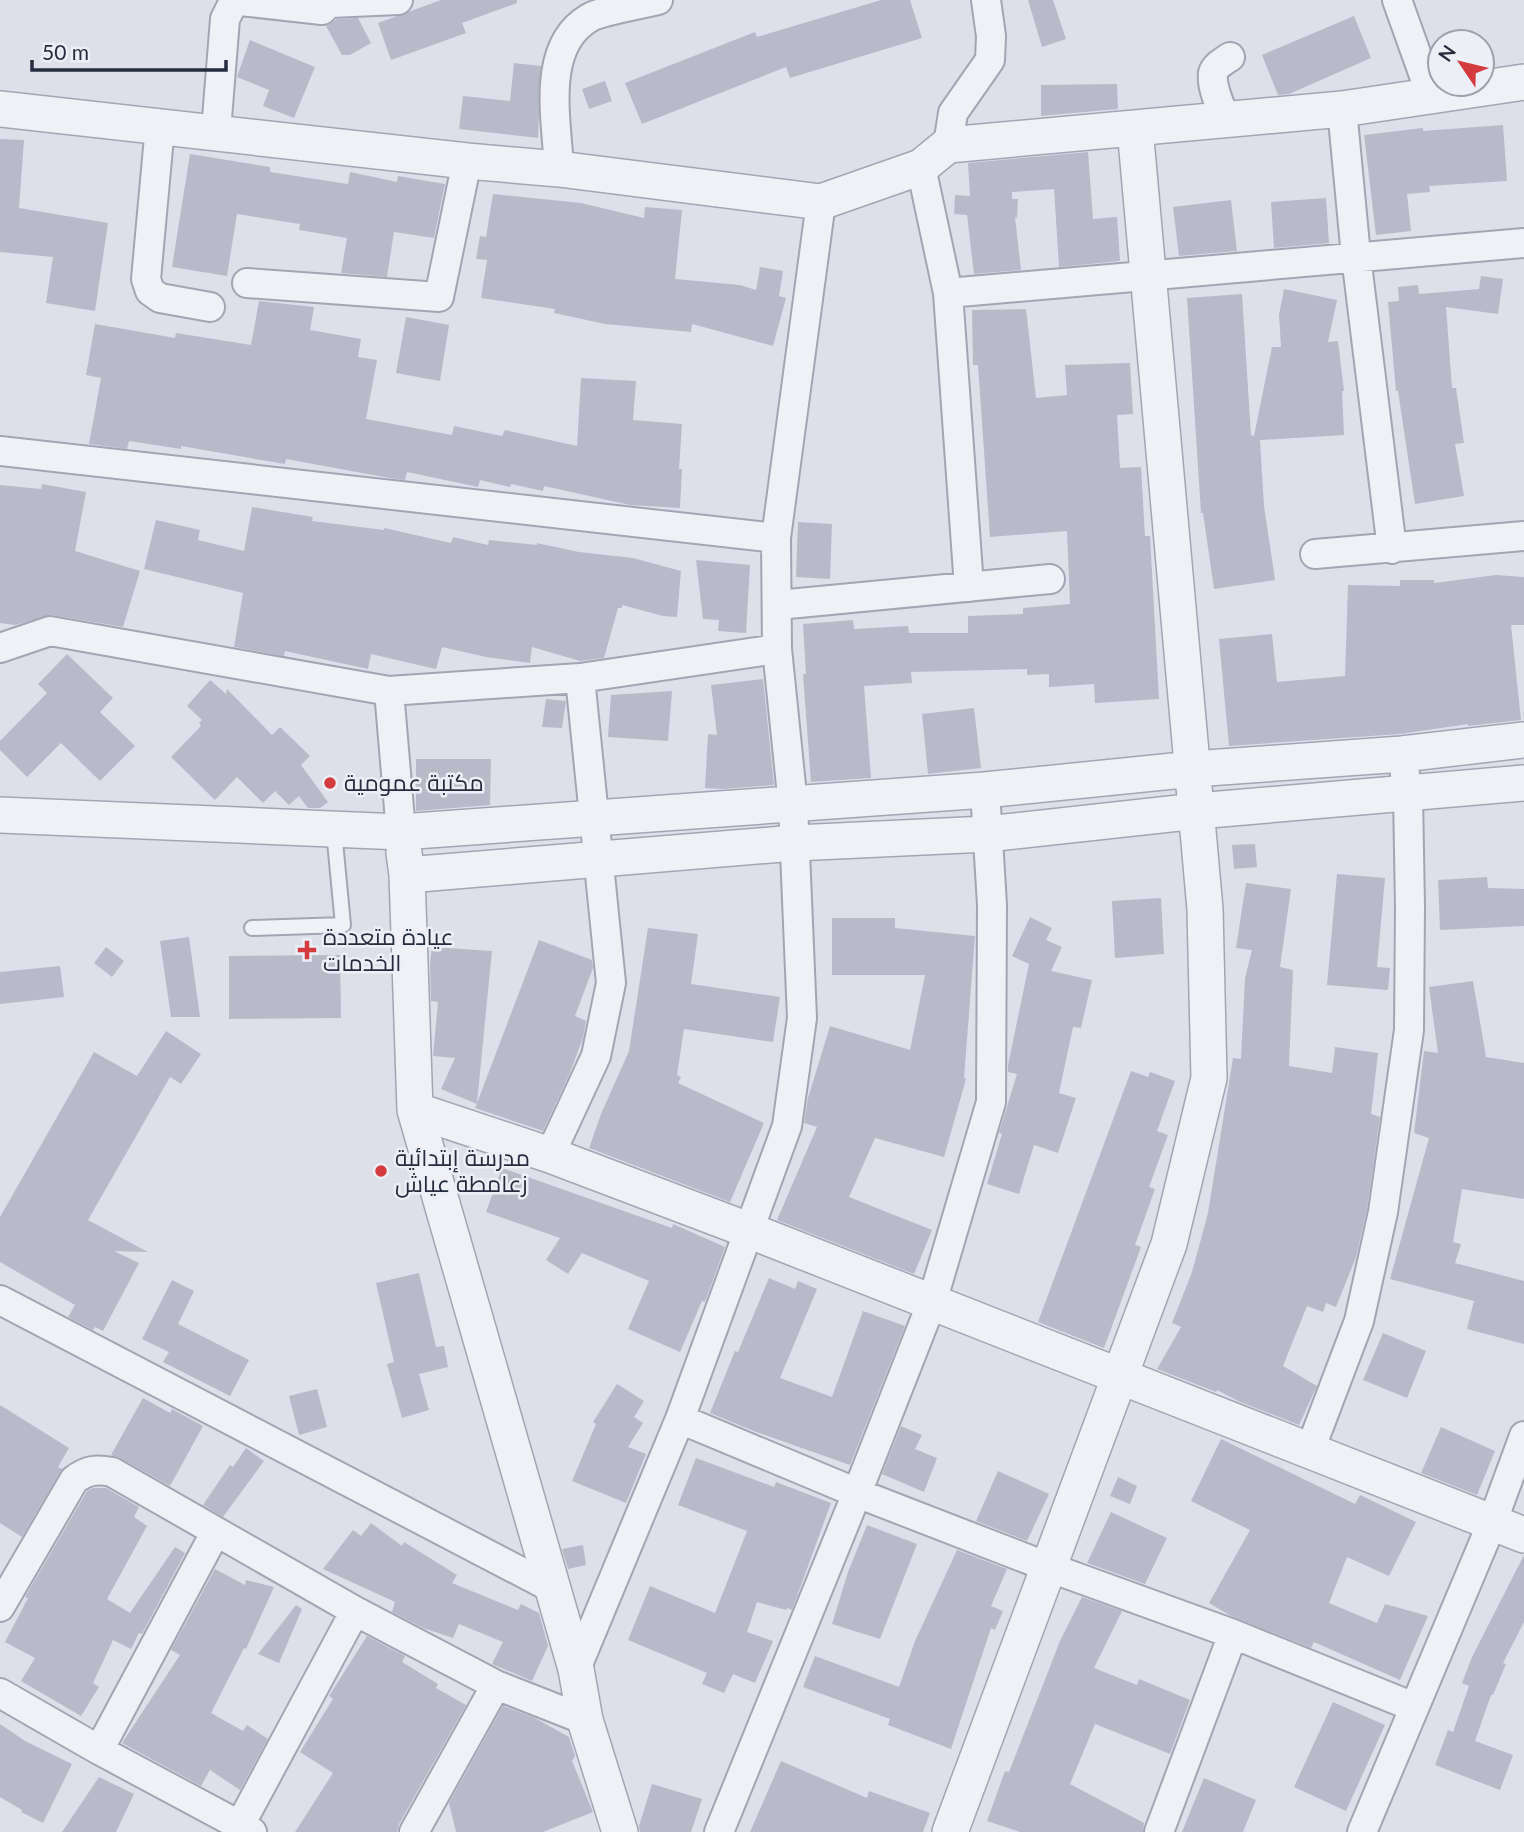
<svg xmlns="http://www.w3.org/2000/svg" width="1524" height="1832" viewBox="0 0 1524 1832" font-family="Lato,Cairo,sans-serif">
<rect width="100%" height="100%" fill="#dde0e8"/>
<path fill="#b7bbc8" d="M 441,0 L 517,0 L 517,3 L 462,23 L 466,33 L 391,60 L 378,23 Z
M 881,0 L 910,0 L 922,38 L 790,78 L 786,67 L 642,124 L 625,83 L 755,32 L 757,37 Z
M 1028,0 L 1053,0 L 1066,39 L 1042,47 Z
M 1354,16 L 1371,58 L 1289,94 L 1278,95 L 1262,55 Z
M 358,18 L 371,43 L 350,55 L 342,55 L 326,26 L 337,19 Z
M 250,40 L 315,67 L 294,118 L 263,106 L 269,90 L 237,77 Z
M 514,63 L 541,66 L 538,138 L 459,129 L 463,96 L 510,101 Z
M 605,81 L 612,101 L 589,109 L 582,89 Z
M 1117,84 L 1118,109 L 1041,116 L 1041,85 Z
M 1503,125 L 1507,181 L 1429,186 L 1430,192 L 1407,194 L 1411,231 L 1376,235 L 1364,135 L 1423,128 L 1423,131 Z
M 0,139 L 24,140 L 19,208 L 108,223 L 95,311 L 46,303 L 53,257 L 0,252 Z
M 1088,152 L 1093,219 L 1117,217 L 1120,261 L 1059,267 L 1054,189 L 1012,192 L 1012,199 L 1018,199 L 1017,218 L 1015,217 L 1021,270 L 974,274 L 967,215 L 954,214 L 955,195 L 970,196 L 968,163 Z
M 190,154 L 270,167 L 270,172 L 348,184 L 350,172 L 397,182 L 398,176 L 445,184 L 434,238 L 394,232 L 387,277 L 341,273 L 347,238 L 299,230 L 300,224 L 237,214 L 227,276 L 172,267 Z
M 493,194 L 581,203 L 644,218 L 645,207 L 682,210 L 675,279 L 740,285 L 756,290 L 760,267 L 783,271 L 779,296 L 786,298 L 773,346 L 692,324 L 691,332 L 605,324 L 554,313 L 555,309 L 481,298 L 487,260 L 476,259 L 480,236 L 486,237 Z
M 1326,198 L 1329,243 L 1274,248 L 1271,202 Z
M 1231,200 L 1237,251 L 1179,256 L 1173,207 Z
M 1481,276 L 1503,279 L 1498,314 L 1446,307 L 1452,388 L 1456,388 L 1464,443 L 1455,444 L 1464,496 L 1415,504 L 1398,391 L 1396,391 L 1388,302 L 1399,301 L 1398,287 L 1418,285 L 1419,294 L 1479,289 Z
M 1284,289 L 1337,300 L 1328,342 L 1338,341 L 1344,391 L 1342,391 L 1344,435 L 1260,440 L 1264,506 L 1275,580 L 1214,589 L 1203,513 L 1201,513 L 1187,298 L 1242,294 L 1251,435 L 1254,436 L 1272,347 L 1281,347 L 1279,315 Z
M 259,301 L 314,307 L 310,330 L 361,339 L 358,357 L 377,360 L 366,419 L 452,435 L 454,426 L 502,436 L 505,430 L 577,446 L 581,378 L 636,381 L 633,420 L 682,424 L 679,469 L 682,469 L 680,508 L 630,505 L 544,486 L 543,491 L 511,484 L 510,487 L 480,480 L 478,487 L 407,472 L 405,480 L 395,479 L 286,459 L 285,464 L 181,446 L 181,449 L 129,441 L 127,449 L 89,444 L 101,378 L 86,375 L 95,324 L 175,338 L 176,333 L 251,345 Z
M 1026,309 L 1036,398 L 1067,395 L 1065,365 L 1130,363 L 1133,414 L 1117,415 L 1120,468 L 1141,467 L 1145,536 L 1150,536 L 1159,699 L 1095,703 L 1094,684 L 1049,687 L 1049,674 L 1027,675 L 1027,669 L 911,672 L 912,683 L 864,686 L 871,778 L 811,782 L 803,674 L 806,674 L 803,624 L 853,620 L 854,629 L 908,626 L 909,633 L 968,633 L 968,616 L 1023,614 L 1023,608 L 1070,604 L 1067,531 L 990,537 L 978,365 L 973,365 L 972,310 Z
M 406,317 L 449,325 L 440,381 L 396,373 Z
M 42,484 L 86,492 L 75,551 L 140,571 L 123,627 L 52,615 L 15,625 L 0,623 L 0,485 L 41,489 Z
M 252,507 L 313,517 L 312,521 L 384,530 L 384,528 L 451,543 L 453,537 L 488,545 L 489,540 L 537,545 L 537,543 L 579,552 L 633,558 L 681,571 L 677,617 L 663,616 L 622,605 L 622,608 L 618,608 L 604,658 L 580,661 L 532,647 L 530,663 L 486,657 L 442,647 L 436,669 L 371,654 L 368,669 L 285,651 L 284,656 L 234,647 L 243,593 L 144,569 L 156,520 L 200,530 L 198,540 L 244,551 Z
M 798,522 L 832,524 L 830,579 L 796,577 Z
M 696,560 L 750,565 L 746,633 L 718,631 L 719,620 L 703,619 Z
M 1496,575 L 1524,577 L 1524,625 L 1511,625 L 1521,720 L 1468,726 L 1468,724 L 1400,734 L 1229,746 L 1219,639 L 1272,634 L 1277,682 L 1345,676 L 1348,585 L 1400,586 L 1400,580 L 1434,580 L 1434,583 Z
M 67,654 L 113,698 L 100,712 L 135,746 L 100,781 L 61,743 L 27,777 L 0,750 L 0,741 L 47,693 L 38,684 Z
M 763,679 L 774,785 L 723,789 L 705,788 L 708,734 L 717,735 L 711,685 Z
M 210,680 L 226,694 L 227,689 L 272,735 L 280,727 L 310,756 L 301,765 L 328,802 L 320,808 L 308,808 L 299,796 L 289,805 L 275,791 L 263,803 L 237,777 L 215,800 L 171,757 L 201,726 L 199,723 L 202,720 L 187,706 Z
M 672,691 L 668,741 L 608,737 L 611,695 Z
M 546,699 L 566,701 L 562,728 L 542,727 Z
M 974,708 L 981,768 L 928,774 L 922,714 Z
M 416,759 L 491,759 L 490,805 L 416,811 Z
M 1255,844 L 1257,867 L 1234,869 L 1232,845 Z
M 1337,874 L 1385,878 L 1377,967 L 1390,968 L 1388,990 L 1327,985 Z
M 1487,877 L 1488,888 L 1524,889 L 1524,926 L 1440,930 L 1438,880 Z
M 1246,883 L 1291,889 L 1280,967 L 1293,970 L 1289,1066 L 1332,1073 L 1335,1047 L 1378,1053 L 1371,1114 L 1380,1117 L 1367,1209 L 1356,1257 L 1336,1307 L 1326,1303 L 1323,1312 L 1307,1306 L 1283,1366 L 1317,1386 L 1299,1425 L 1238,1401 L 1217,1390 L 1216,1392 L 1157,1369 L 1181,1327 L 1172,1323 L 1192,1272 L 1208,1213 L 1233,1058 L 1241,1059 L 1245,978 L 1252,950 L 1236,948 Z
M 1161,898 L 1164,954 L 1115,958 L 1112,901 Z
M 1030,917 L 1052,928 L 1046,940 L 1062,947 L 1051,971 L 1092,980 L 1081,1028 L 1073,1027 L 1059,1093 L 1076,1098 L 1058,1153 L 1034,1145 L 1019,1194 L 987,1184 L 1002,1134 L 999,1133 L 1017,1074 L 1008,1072 L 1008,1065 L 1029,964 L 1012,956 Z
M 832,918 L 895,918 L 895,928 L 975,936 L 964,1078 L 966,1079 L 944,1157 L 875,1138 L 849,1197 L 932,1230 L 914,1274 L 777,1220 L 817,1127 L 804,1123 L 808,1098 L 830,1026 L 910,1050 L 925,975 L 832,975 Z
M 648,928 L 698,934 L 691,984 L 780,997 L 773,1042 L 684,1029 L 677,1075 L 681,1077 L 678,1083 L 764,1123 L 730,1202 L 589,1148 L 601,1114 L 629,1051 Z
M 189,937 L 200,1017 L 171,1017 L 160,941 Z
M 539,940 L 592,960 L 593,968 L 575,1016 L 586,1021 L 583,1038 L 569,1075 L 543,1131 L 475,1108 L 477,1104 L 441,1089 L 455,1058 L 433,1056 L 438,1002 L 431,1001 L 430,963 L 432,947 L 492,951 L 477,1103 Z
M 106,947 L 124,961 L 112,977 L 94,963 Z
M 340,955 L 341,1018 L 229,1019 L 229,956 Z
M 60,966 L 64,997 L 0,1004 L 0,972 Z
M 1473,981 L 1486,1057 L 1524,1063 L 1524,1199 L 1462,1189 L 1453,1242 L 1461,1244 L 1455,1263 L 1524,1281 L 1524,1344 L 1467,1329 L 1474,1301 L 1390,1279 L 1429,1138 L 1414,1133 L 1424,1051 L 1438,1053 L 1429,987 Z
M 166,1031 L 201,1054 L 181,1084 L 170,1077 L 88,1220 L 148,1252 L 114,1251 L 139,1263 L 103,1331 L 95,1327 L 93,1330 L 68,1317 L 75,1305 L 0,1262 L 0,1217 L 94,1052 L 137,1076 Z
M 1131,1071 L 1148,1077 L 1150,1072 L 1175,1081 L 1157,1131 L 1168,1135 L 1149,1187 L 1155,1189 L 1135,1245 L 1141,1247 L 1104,1348 L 1038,1322 Z
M 502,1168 L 672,1228 L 673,1224 L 725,1247 L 705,1302 L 702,1301 L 680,1352 L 628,1329 L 649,1281 L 582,1253 L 568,1274 L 546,1260 L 560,1238 L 486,1212 Z
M 419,1273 L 436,1347 L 444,1346 L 448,1367 L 419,1374 L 429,1410 L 402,1418 L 387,1364 L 394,1362 L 376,1283 Z
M 769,1278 L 795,1289 L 798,1281 L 817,1289 L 780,1378 L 832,1397 L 863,1311 L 905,1326 L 850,1465 L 756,1432 L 710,1413 L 735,1351 L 738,1352 Z
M 172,1280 L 194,1291 L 178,1324 L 249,1360 L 230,1396 L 163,1362 L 169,1352 L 142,1339 Z
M 1383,1333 L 1426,1351 L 1407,1398 L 1363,1380 Z
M 617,1384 L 644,1401 L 634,1417 L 643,1423 L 628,1447 L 646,1454 L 626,1503 L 572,1481 L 596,1424 L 593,1422 Z
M 317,1389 L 327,1427 L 299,1435 L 289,1396 Z
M 143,1398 L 170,1413 L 172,1409 L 203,1426 L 170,1486 L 120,1458 L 111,1455 Z
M 0,1405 L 69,1448 L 58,1467 L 62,1469 L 22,1537 L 0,1523 Z
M 901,1426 L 922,1435 L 915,1449 L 937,1458 L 924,1492 L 882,1474 Z
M 1441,1427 L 1495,1451 L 1477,1495 L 1421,1473 Z
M 1221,1439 L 1355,1504 L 1360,1495 L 1416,1522 L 1389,1576 L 1347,1557 L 1329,1603 L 1377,1623 L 1385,1604 L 1428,1616 L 1400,1680 L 1314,1642 L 1311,1648 L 1231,1616 L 1209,1603 L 1250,1530 L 1191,1501 Z
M 246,1448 L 264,1461 L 223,1517 L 203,1505 L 230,1465 L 233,1467 Z
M 696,1458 L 774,1487 L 776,1482 L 831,1503 L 792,1610 L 787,1608 L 786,1610 L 757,1602 L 747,1632 L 773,1641 L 755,1683 L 733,1674 L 724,1693 L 702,1684 L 707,1673 L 628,1640 L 650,1586 L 715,1613 L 747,1531 L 678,1505 Z
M 998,1471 L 1049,1494 L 1027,1541 L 976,1521 Z
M 1118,1477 L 1137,1486 L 1130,1504 L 1110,1496 Z
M 93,1488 L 106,1488 L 139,1507 L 134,1517 L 147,1526 L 107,1599 L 130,1613 L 175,1547 L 185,1553 L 142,1634 L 139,1633 L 131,1649 L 113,1640 L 93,1683 L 99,1687 L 81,1716 L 21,1681 L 35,1658 L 5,1642 L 28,1598 L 25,1597 L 87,1491 Z
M 1111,1512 L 1167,1538 L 1145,1584 L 1087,1563 Z
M 371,1523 L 402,1546 L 404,1542 L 457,1575 L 452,1583 L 518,1610 L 521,1604 L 539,1613 L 548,1646 L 532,1681 L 492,1664 L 503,1642 L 459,1624 L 453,1638 L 423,1628 L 392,1612 L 395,1602 L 323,1569 L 353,1530 L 361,1536 Z
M 867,1525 L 917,1544 L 880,1639 L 832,1624 L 848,1572 Z
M 583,1545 L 586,1565 L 568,1569 L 562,1549 Z
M 957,1550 L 1007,1569 L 991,1606 L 1003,1611 L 995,1630 L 991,1628 L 951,1749 L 888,1725 L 890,1719 L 803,1687 L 815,1656 L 899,1687 L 915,1641 Z
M 1524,1555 L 1524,1622 L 1503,1663 L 1506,1664 L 1493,1695 L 1491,1695 L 1475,1741 L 1513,1755 L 1500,1790 L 1435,1765 L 1448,1730 L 1453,1732 L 1469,1686 L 1462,1683 L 1472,1657 Z
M 215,1569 L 245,1585 L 246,1580 L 274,1587 L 246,1649 L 244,1648 L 211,1713 L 243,1731 L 247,1725 L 268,1739 L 240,1790 L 210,1770 L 201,1786 L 122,1743 L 180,1655 L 171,1650 Z
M 1082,1597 L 1122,1611 L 1094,1668 L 1137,1685 L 1139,1679 L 1190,1700 L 1170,1754 L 1095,1724 L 1070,1784 L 1144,1823 L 1143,1832 L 1020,1832 L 987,1821 L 1005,1771 L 1009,1772 L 1060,1641 Z
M 296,1605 L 302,1609 L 279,1663 L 258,1654 Z
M 367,1636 L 405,1656 L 402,1662 L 438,1684 L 436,1688 L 466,1705 L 399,1824 L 397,1832 L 295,1832 L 333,1773 L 300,1752 L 333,1699 L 329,1696 Z
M 1333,1702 L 1385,1725 L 1346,1811 L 1294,1787 Z
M 503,1706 L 533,1717 L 569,1737 L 575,1756 L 572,1761 L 593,1812 L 543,1832 L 456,1832 L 449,1803 Z
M 0,1724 L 25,1741 L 72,1764 L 43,1823 L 21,1812 L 22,1810 L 0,1797 Z
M 781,1761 L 867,1798 L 869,1791 L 930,1813 L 923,1832 L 750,1832 Z
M 99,1777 L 134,1794 L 116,1832 L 62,1832 Z
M 1204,1778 L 1256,1800 L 1243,1832 L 1182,1832 Z
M 652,1784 L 702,1799 L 691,1832 L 640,1832 L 639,1826 Z"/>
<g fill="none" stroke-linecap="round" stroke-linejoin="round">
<g stroke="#a2a6b2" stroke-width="18">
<path id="service" d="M 252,928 L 343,925 L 334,831"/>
</g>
<g stroke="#a2a6b2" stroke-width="32">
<path id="minor" d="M 1397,0 L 1431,95
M 330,3 L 398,0
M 1342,109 L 1356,256 L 1392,549
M 1226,120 C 1221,107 1211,88 1213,73 C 1215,66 1224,61 1230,57
M 160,126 L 146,279 L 150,291 L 160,298 L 210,307
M 216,131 L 225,19 L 232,5 L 240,1 L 322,10 L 332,0
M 948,145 L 953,113 L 990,60 L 991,36 L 986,0
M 921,167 L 948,293 L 969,587
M 559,169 C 557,121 540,47 589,18 C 600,11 643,4 658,0
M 247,283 L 439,297 L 467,161
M 948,293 L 1524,243
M 0,451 L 776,538
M 1315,554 L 1524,536
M 778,605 L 1050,579
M 0,648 L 50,631 L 389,691 L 401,832
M 389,691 L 580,678 L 777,649
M 550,1155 L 596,1056 L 611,983 L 580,678
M 0,1300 L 552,1588
M 680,1419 L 857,1493 L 1048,1567 L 1233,1634 L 1414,1707
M 1310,1450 L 1359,1321 L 1383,1212 L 1409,1030 L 1410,907 L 1408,794 L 1402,754
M 0,1607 L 74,1480 C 87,1470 96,1469 112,1472 L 355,1611 L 496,1685 L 585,1720
M 576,1669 L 680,1419 L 787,1126 L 802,1018 L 793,805 L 777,649 L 776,538 L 821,202
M 0,1693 L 99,1750 L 252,1832
M 99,1750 L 215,1533
M 240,1825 L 355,1611
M 414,1832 L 496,1685
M 719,1832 L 857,1493 L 932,1302 L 991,1102 L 992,905 L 985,790
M 1159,1832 L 1233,1634
M 1362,1832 L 1492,1523 L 1524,1436"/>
</g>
<g stroke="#a2a6b2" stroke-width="38">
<path id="tertiary" d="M 0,109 L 467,161 L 559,169 L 821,202 L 921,167 L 948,145 L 1342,109 L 1524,82
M 0,815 L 401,832 L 985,790 L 1193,769 L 1402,754 L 1524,740
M 404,853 L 407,875 L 415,1110 L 576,1669 L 585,1720 L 620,1832
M 407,875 L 795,843 L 987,834 L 1197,811 L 1524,783
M 415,1110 L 550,1155 L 748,1230 L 1524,1535
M 950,1832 L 1169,1244 L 1209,1078 L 1205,909 L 1135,128"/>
</g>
<use href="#service" stroke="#f0f1f6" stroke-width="14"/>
<use href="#minor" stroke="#f0f1f6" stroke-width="28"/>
<use href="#tertiary" stroke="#f0f1f6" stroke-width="35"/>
</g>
<g fill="#d43b3f" stroke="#eceff5" stroke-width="2.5">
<circle cx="330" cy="783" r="7"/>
<path d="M303.5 939.5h7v7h7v7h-7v7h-7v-7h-7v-7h7z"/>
<circle cx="381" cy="1171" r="7"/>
</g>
<g text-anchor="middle" stroke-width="5" stroke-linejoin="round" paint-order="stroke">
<g font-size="23" fill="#262c3f" stroke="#eceff5" text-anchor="start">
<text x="344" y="791">مكتبة عمومية</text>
<text x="323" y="945">عيادة متعددة<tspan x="323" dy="26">الخدمات</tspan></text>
<text x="395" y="1166">مدرسة إبتدائية<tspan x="395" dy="26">زعامطة عياش</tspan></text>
</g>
</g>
<g transform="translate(1461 63) rotate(305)"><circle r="33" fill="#eceff5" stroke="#9da1ac" stroke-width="2"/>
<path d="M0-5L12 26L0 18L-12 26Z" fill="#d43b3f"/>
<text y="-10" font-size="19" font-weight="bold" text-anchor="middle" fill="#262c3f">N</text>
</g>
<path d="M32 60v10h194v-10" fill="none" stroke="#262c3f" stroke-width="3.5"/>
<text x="42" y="60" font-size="21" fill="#262c3f" stroke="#eceff5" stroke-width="5" paint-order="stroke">50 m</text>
</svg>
